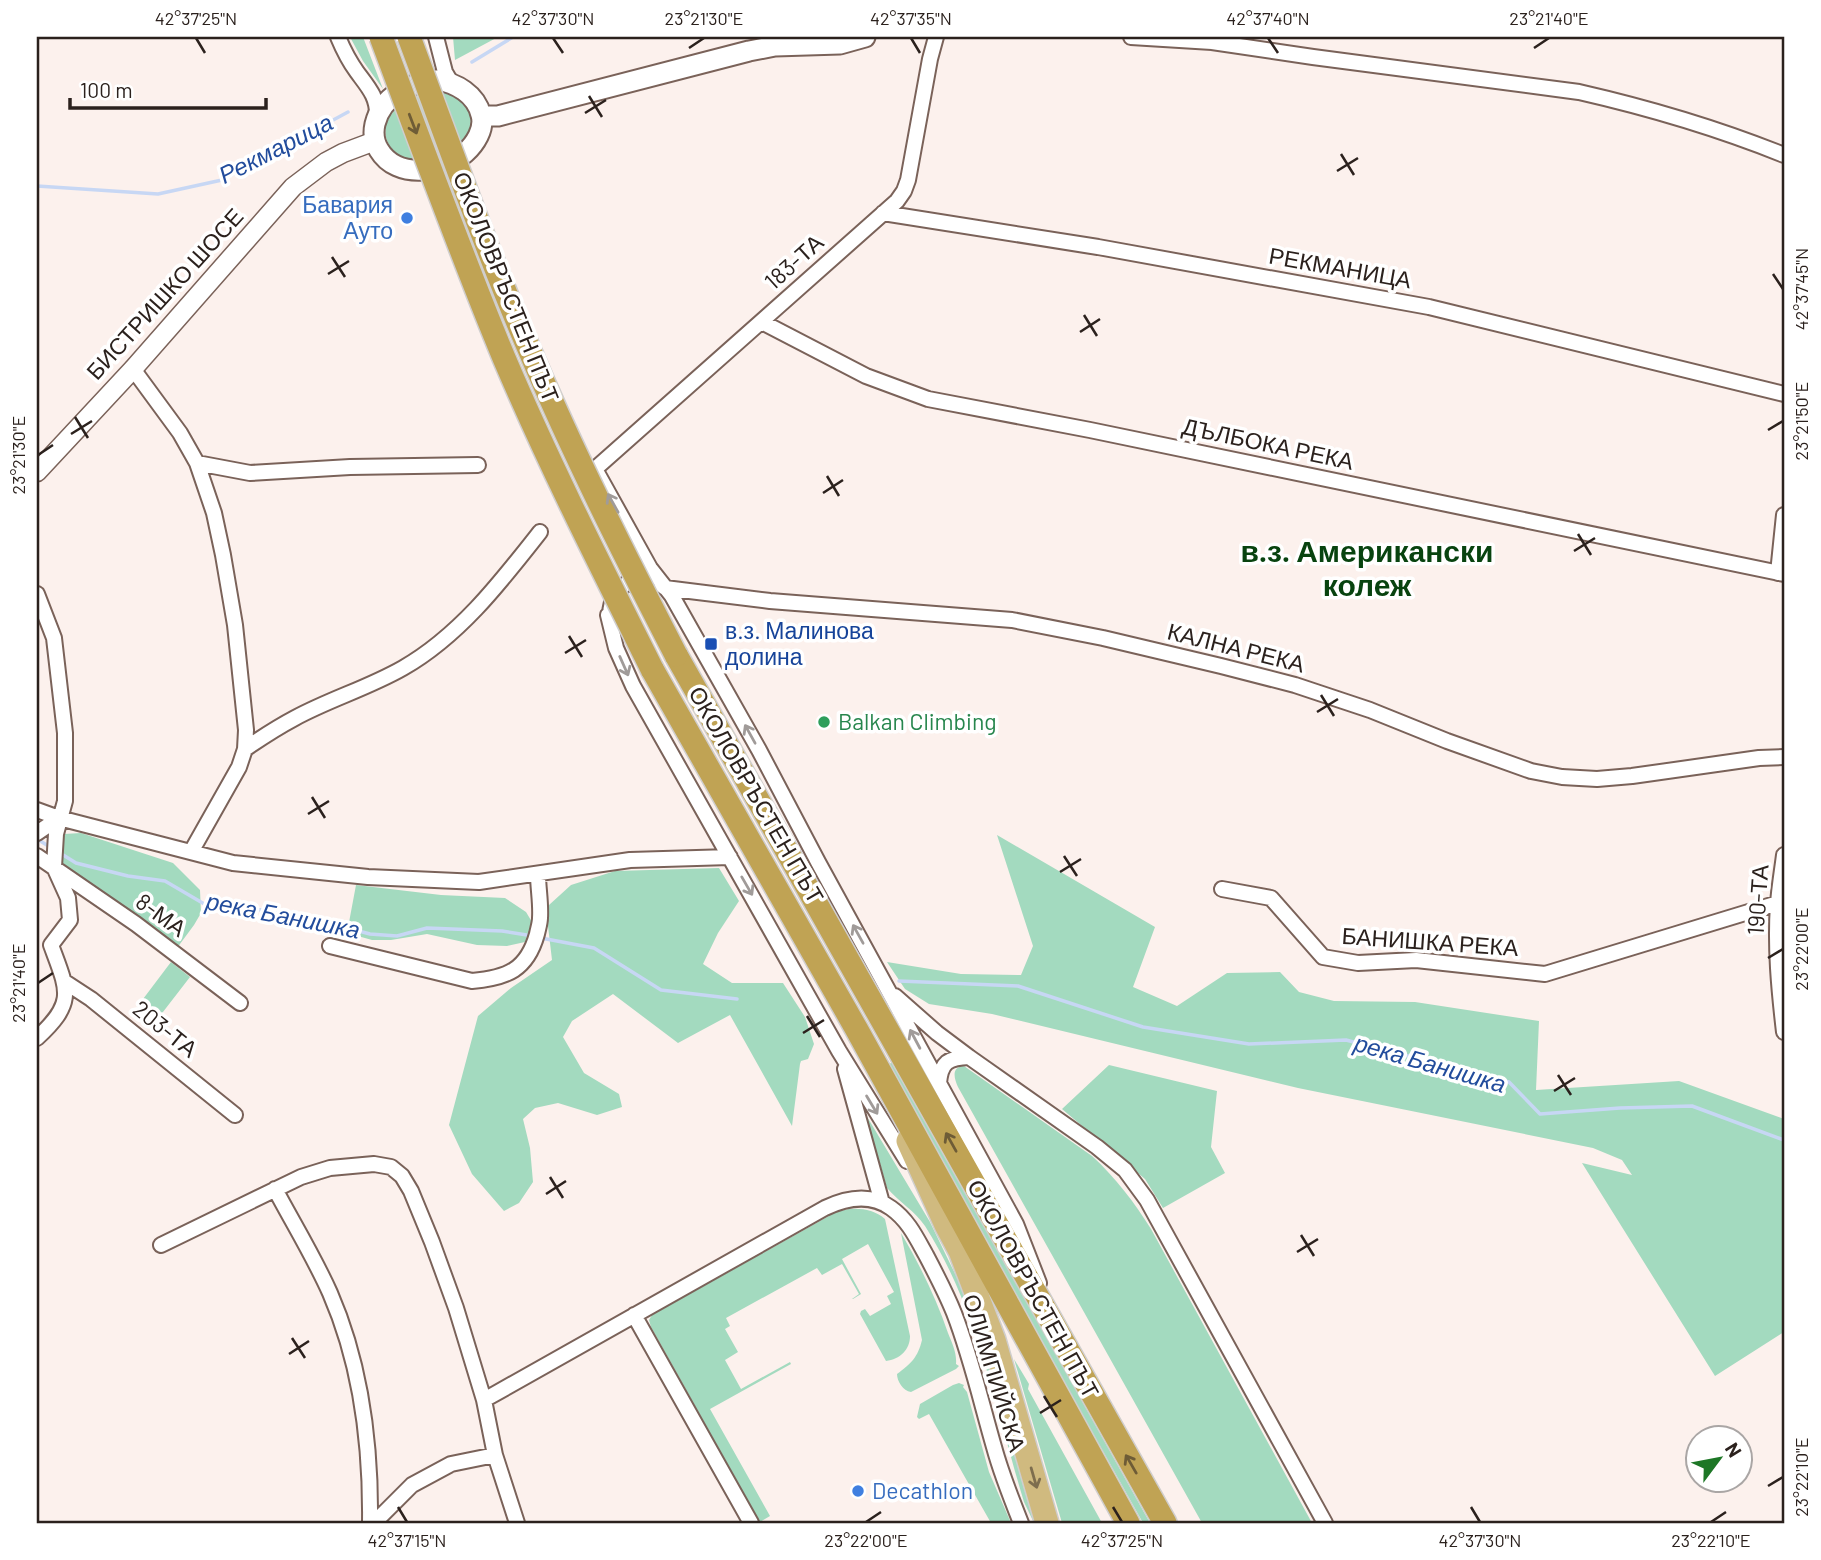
<svg xmlns="http://www.w3.org/2000/svg" width="1821" height="1560" viewBox="0 0 1821 1560" font-family="Barlow,sans-serif">
<rect width="100%" height="100%" fill="#fcf1ed"/>
<path fill="#a3dabf" d="M 350,37 L 363,37 L 383,89 L 363,61 Z
M 453,37 L 498,37 L 455,60 Z
M 438,92 C 456,94 475,107 470,127 C 467,138 457,145 448,151 C 390,188 347,106 438,92 Z
M 81,833 L 173,863 L 200,890 L 201,913 L 194,925 L 177,948 L 61,862 L 59,841 L 64,834 Z
M 997,835 L 1155,927 L 1133,987 L 1177,1006 L 1227,973 L 1280,972 L 1299,992 L 1334,1001 L 1415,1002 L 1539,1021 L 1536,1090 L 1679,1081 L 1784,1119 L 1784,1332 L 1715,1376 L 1582,1163 L 1632,1175 L 1622,1160 L 1593,1148 L 1298,1088 L 992,1014 L 929,1004 L 905,989 L 887,962 L 961,974 L 1021,975 L 1033,946 Z
M 719,868 L 739,901 L 718,933 L 703,964 L 732,983 L 783,983 L 805,1017 L 814,1044 L 808,1059 L 801,1061 L 800,1064 L 792,1126 L 730,1015 L 678,1043 L 613,994 L 572,1021 L 563,1037 L 584,1073 L 619,1094 L 622,1107 L 597,1115 L 558,1103 L 535,1108 L 523,1119 L 530,1148 L 533,1182 L 519,1203 L 504,1211 L 472,1174 L 449,1125 L 478,1016 L 511,988 L 552,960 L 548,926 L 549,905 L 571,885 L 615,871 Z
M 356,885 L 441,895 L 505,898 L 526,912 L 532,922 L 525,942 L 507,946 L 477,945 L 427,934 L 391,940 L 372,940 L 347,933 Z
M 171,962 L 190,977 L 156,1021 L 137,1007 Z
M 893,1062 L 1150,1523 L 1143,1523 L 887,1065 Z
M 1109,1065 L 1217,1091 L 1211,1147 L 1225,1173 L 1163,1208 L 1145,1179 L 1062,1109 Z
M 964,1066 L 1092,1156 C 1116,1178 1134,1202 1151,1229 L 1312,1523 L 1202,1523 L 958,1087 C 954,1078 951,1067 964,1066 Z
M 866,1115 L 930,1222 L 960,1284 L 980,1336 L 1034,1523 L 1024,1502 C 996,1410 978,1309 925,1226 C 915,1211 899,1202 887,1188 Z
M 849,1209 C 862,1208 875,1210 885,1219 L 910,1336 C 910,1350 900,1359 886,1361 L 860,1314 L 861,1311 L 865,1309 L 870,1316 L 891,1304 L 887,1296 L 894,1292 L 868,1244 L 842,1259 L 861,1294 L 853,1299 L 852,1299 L 859,1294 L 842,1264 L 822,1275 L 817,1268 L 726,1318 L 730,1326 L 725,1329 L 738,1352 L 725,1360 L 741,1389 L 790,1362 L 791,1364 L 710,1409 L 770,1516 L 760,1522 L 651,1327 L 649,1320 L 652,1315 L 836,1212 Z
M 901,1233 C 920,1265 936,1298 948,1333 C 952,1343 957,1353 956,1364 L 959,1366 L 956,1369 L 911,1392 C 903,1391 897,1381 897,1374 C 911,1364 918,1357 922,1340 Z
M 1014,1359 L 1029,1384 L 1028,1389 L 1102,1523 L 1062,1523 Z
M 959,1383 L 964,1385 L 963,1387 L 967,1392 L 989,1472 L 1011,1523 L 991,1523 L 929,1414 L 919,1419 L 917,1417 L 920,1404 L 953,1385 Z"/>
<g fill="none" stroke-linecap="round" stroke-linejoin="round">
<path stroke="#c7d7f4" stroke-width="3.5" d="M 472,62 L 513,37
M 37,186 L 158,194 L 222,180 L 348,112
M 37,839 L 50,847
M 60,853 L 76,863 L 128,876 L 165,881 L 206,905 L 287,912 L 370,934 L 397,936 L 427,928 L 502,931 L 533,936
M 541,938 L 594,948 L 661,990 L 737,999
M 899,981 L 1018,986 L 1143,1027 L 1249,1044 L 1346,1040 L 1509,1082 L 1540,1114 L 1620,1108 L 1692,1106 L 1784,1140"/>
<g stroke="#7a6259" stroke-width="18">
<path id="minor" d="M 338,37 C 343,49 349,61 357,72 C 368,87 378,97 377,117
M 436,37 L 445,72 L 452,84
M 1131,37 L 1212,42 L 1313,57 L 1579,92 C 1649,108 1717,128 1784,155
M 883,213 L 1098,247 L 1429,307 L 1784,394
M 762,322 L 866,376 L 928,399 L 1090,430 L 1784,574
M 133,369 L 180,433 L 197,463 L 214,513 L 223,555 L 235,625 L 246,730 L 245,749 L 239,767 L 191,852
M 197,463 L 250,473 L 350,467 L 478,465
M 595,469 L 650,568 L 672,596 L 759,750 L 818,862 L 1016,1224 L 1039,1283
M 595,469 L 897,201 L 904,191 L 908,180 L 930,59 L 936,37
M 1778,573 L 1784,515
M 661,585 L 665,588 L 770,601 L 1012,620 L 1103,638 L 1221,666 L 1295,685 L 1370,710 L 1447,741 L 1531,771 L 1562,777 L 1597,779 L 1632,776 L 1759,758 L 1784,757
M 37,594 L 54,638 L 65,733 L 65,801 L 56,834 L 54,867 L 68,898 L 70,920 L 51,945
M 608,615 L 616,648 L 633,686 L 839,1051 L 907,1161
M 610,622 C 609,598 617,582 643,579
M 245,749 C 261,738 278,727 295,718 C 330,699 368,688 403,668 C 459,636 500,583 540,532
M 37,810 L 59,818 L 233,863 L 368,877 L 479,882 L 630,860 L 730,857
M 37,833 L 59,818
M 1784,855 C 1782,871 1779,888 1778,904 C 1775,947 1779,989 1784,1032
M 37,856 L 136,924 L 240,1003
M 1222,889 L 1271,898 L 1323,957 L 1358,963 L 1416,960 L 1545,974 L 1778,903
M 330,946 L 472,981 C 507,978 527,970 537,934 C 538,929 540,923 540,918 C 541,903 538,888 538,874
M 65,982 L 91,999 L 235,1115
M 895,996 L 937,1033 L 969,1057 L 1097,1147 L 1125,1170 L 1147,1200 L 1325,1523
M 37,1038 C 76,1002 68,991 51,945
M 845,1069 L 882,1203
M 939,1083 C 941,1062 948,1058 969,1057
M 275,1189 C 293,1223 314,1257 330,1293 C 361,1364 371,1446 370,1523
M 161,1245 L 301,1177 L 330,1168 L 374,1164 L 391,1167 L 402,1176 L 411,1191 L 432,1242 L 456,1308 L 484,1400 L 495,1455 L 517,1523
M 634,1315 L 751,1523
M 484,1400 L 825,1208 C 846,1198 870,1193 891,1208 C 908,1220 916,1237 926,1255 C 936,1274 946,1293 954,1313 C 971,1357 981,1402 994,1447 C 1001,1473 1011,1498 1021,1523
M 374,1523 L 412,1485 L 451,1464 L 495,1455"/>
</g>
<g stroke="#7a6259" stroke-width="21">
<path id="tertiary" d="M 37,472 L 133,369 L 293,187 L 326,162 L 343,153 L 375,141"/>
</g>
<g stroke="#7a6259" stroke-width="23">
<path id="secondary" d="M 437,80 C 456,83 476,94 481,115 C 485,129 475,144 465,153 C 443,173 397,180 379,150 C 374,142 373,133 375,124 C 382,95 410,83 437,80 Z
M 482,116 L 498,116 L 749,51 L 775,46 L 840,44 L 865,37"/>
</g>
<g stroke="#d0cecd" stroke-width="26">
<path id="primary" d="M 908,1141 L 946,1225 L 960,1251 L 994,1340 L 1047,1523"/>
</g>
<g stroke="#d0cecd" stroke-width="26">
<path id="trunk" d="M 676,655 C 840,944 1001,1235 1165,1523
M 652,669 L 857,1030 L 1128,1523"/>
</g>
<use href="#minor" stroke="#fff" stroke-width="14"/>
<use href="#tertiary" stroke="#fff" stroke-width="18"/>
<use href="#secondary" stroke="#fff" stroke-width="19"/>
<use href="#primary" stroke="#d0ba7f" stroke-width="23"/>
<use href="#trunk" stroke="#c0a354" stroke-width="23"/>
<g stroke="#d0cecd" stroke-width="26" stroke-linecap="butt">
<path id="trunk-bridge" d="M 381,37 C 421,144 460,252 504,358 C 549,464 601,567 652,669
M 409,37 C 448,141 485,247 529,349 C 573,453 624,554 676,655"/>
</g>
<use href="#trunk-bridge" stroke="#c0a354" stroke-width="23"/>
</g>
<defs><path id="oneway-shaft" d="M-6 0H5M1.5-3L5.5 0L1.5 3" fill="none" stroke-width="1.6" stroke-linecap="round" stroke-linejoin="round" transform="scale(1.75)"/></defs>
<g stroke="#6e5c36">
<use href="#oneway-shaft" transform="translate(413 124) rotate(69)"/>
<use href="#oneway-shaft" transform="translate(951 1142) rotate(-119)"/>
<use href="#oneway-shaft" transform="translate(1131 1464) rotate(-120)"/>
</g>
<g stroke="#a09b99">
<use href="#oneway-shaft" transform="translate(613 503) rotate(-119)"/>
<use href="#oneway-shaft" transform="translate(624 666) rotate(66)"/>
<use href="#oneway-shaft" transform="translate(750 734) rotate(-119)"/>
<use href="#oneway-shaft" transform="translate(747 886) rotate(60)"/>
<use href="#oneway-shaft" transform="translate(858 934) rotate(-119)"/>
<use href="#oneway-shaft" transform="translate(915 1039) rotate(-118)"/>
<use href="#oneway-shaft" transform="translate(872 1105) rotate(59)"/>
</g>
<use stroke="#7e6e4e" href="#oneway-shaft" transform="translate(1034 1478) rotate(74)"/>
<path fill="none" stroke="#2b211d" stroke-width="2.5" d="M 196,38 L 205,53M 553,38 L 563,53M 911,38 L 920,53M 1268,38 L 1278,53M 689,48 L 704,38M 1534,48 L 1549,38M 589,96 L 602,117M 585,113 L 606,100M 1341,154 L 1354,175M 1337,171 L 1358,158M 332,257 L 345,277M 328,274 L 349,261M 1773,274 L 1783,289M 1084,315 L 1097,336M 1080,332 L 1100,319M 75,417 L 88,438M 1768,430 L 1783,421M 71,434 L 92,421M 38,455 L 53,445M 827,476 L 839,496M 823,493 L 843,480M 1578,534 L 1591,555M 1574,551 L 1595,538M 569,636 L 582,657M 565,653 L 586,640M 1321,695 L 1334,716M 1317,712 L 1338,699M 312,797 L 325,818M 308,814 L 329,801M 1064,856 L 1077,876M 1060,872 L 1081,859M 1768,958 L 1783,949M 38,983 L 53,973M 807,1016 L 820,1037M 803,1033 L 824,1020M 1558,1075 L 1571,1095M 1554,1091 L 1575,1078M 550,1177 L 563,1198M 546,1194 L 566,1181M 1301,1235 L 1314,1256M 1297,1252 L 1318,1239M 292,1338 L 305,1358M 289,1354 L 309,1341M 1044,1396 L 1057,1417M 1040,1413 L 1061,1400M 1768,1486 L 1783,1477M 398,1507 L 407,1522M 1113,1507 L 1122,1522M 1471,1507 L 1480,1522M 866,1522 L 881,1512M 1711,1522 L 1726,1512"/>
<g fill="#3f7fe0" stroke="#fff" stroke-width="2.5">
<circle cx="407" cy="218" r="7"/>
<circle cx="858" cy="1491" r="7"/>
</g>
<rect fill="#1a4fb4" stroke="#fff" stroke-width="2.5" x="704" y="637" width="14" height="14" rx="3.5"/>
<circle fill="#2e9e5b" stroke="#fff" stroke-width="2.5" cx="824" cy="722" r="7"/>
<g text-anchor="middle" stroke-width="7" stroke-linejoin="round" paint-order="stroke">
<g font-size="23" fill="#366cbe" stroke="#fff" text-anchor="end">
<text x="393" y="213">Бавария<tspan x="393" dy="26">Ауто</tspan></text>
<text x="872" y="1499" text-anchor="start">Decathlon</text>
</g>
<g font-size="23" fill="#2b211d" stroke="#fff">
<text transform="translate(794 262) rotate(-42)" y="8">183-ТА</text>
<text transform="translate(1340 268) rotate(10)" y="8">РЕКМАНИЦА</text>
<text transform="translate(506 287) rotate(68)" y="8">ОКОЛОВРЪСТЕН ПЪТ</text>
<text transform="translate(165 294) rotate(-48)" y="8">БИСТРИШКО ШОСЕ</text>
<text transform="translate(1268 444) rotate(12)" y="8">ДЪЛБОКА РЕКА</text>
<text transform="translate(1236 648) rotate(14)" y="8">КАЛНА РЕКА</text>
<text transform="translate(756 795) rotate(60)" y="8">ОКОЛОВРЪСТЕН ПЪТ</text>
<text transform="translate(1758 900) rotate(-86)" y="8">190-ТА</text>
<text transform="translate(161 915) rotate(36)" y="8">8-МА</text>
<text transform="translate(1430 942) rotate(4)" y="8">БАНИШКА РЕКА</text>
<text transform="translate(165 1029) rotate(39)" y="8">203-ТА</text>
<text transform="translate(1033 1289) rotate(61)" y="8">ОКОЛОВРЪСТЕН ПЪТ</text>
<text transform="translate(994 1373) rotate(73)" y="8">ОЛИМПИЙСКА</text>
</g>
<g font-size="23" fill="#164399" stroke="#fff" text-anchor="start">
<text x="725" y="639">в.з. Малинова<tspan x="725" dy="26">долина</tspan></text>
</g>
<g font-size="23" fill="#27864d" stroke="#fff" text-anchor="start">
<text x="838" y="730">Balkan Climbing</text>
</g>
<g font-size="24" font-style="italic" fill="#224c9c" stroke="#fff">
<text transform="translate(276 149) rotate(-27)" y="8">Рекмарица</text>
<text transform="translate(283 916) rotate(11)" y="8">река Банишка</text>
<text transform="translate(1430 1064) rotate(16)" y="8">река Банишка</text>
</g>
<g font-size="30" font-weight="bold" fill="#08430f" stroke="#fff">
<text x="1367" y="562">в.з. Американски<tspan x="1367" dy="34">колеж</tspan></text>
</g>
</g>
<rect width="1821" height="1560" fill="none" stroke="#ffffff" stroke-width="77"/>
<g transform="translate(1719 1459) rotate(58)"><circle r="33" fill="#ffffff" stroke="#aaa6a5" stroke-width="2"/>
<path d="M0-5L12 26L0 18L-12 26Z" fill="#1d7726"/>
<text y="-10" font-size="19" font-weight="bold" text-anchor="middle" fill="#2b211d">N</text>
</g>
<path d="M70 98v10h196v-10" fill="none" stroke="#2b211d" stroke-width="3.5"/>
<text x="80" y="98" font-size="21" fill="#2b211d" stroke="#ffffff" stroke-width="5" paint-order="stroke">100 m</text>
<rect x="38" y="38" width="1745" height="1484" fill="none" stroke="#2b211d" stroke-width="2.5"/>
<g font-size="18" text-anchor="middle" fill="#2b211d">
<text x="196" y="25">42°37'25"N</text>
<text x="553" y="25">42°37'30"N</text>
<text x="704" y="25">23°21'30"E</text>
<text x="911" y="25">42°37'35"N</text>
<text x="1268" y="25">42°37'40"N</text>
<text x="1549" y="25">23°21'40"E</text>
<text transform="translate(1802 289) rotate(-90)" y="6">42°37'45"N</text>
<text transform="translate(1802 421) rotate(-90)" y="6">23°21'50"E</text>
<text transform="translate(19 455) rotate(-90)" y="6">23°21'30"E</text>
<text transform="translate(1802 949) rotate(-90)" y="6">23°22'00"E</text>
<text transform="translate(19 983) rotate(-90)" y="6">23°21'40"E</text>
<text transform="translate(1802 1477) rotate(-90)" y="6">23°22'10"E</text>
<text x="407" y="1547">42°37'15"N</text>
<text x="866" y="1547">23°22'00"E</text>
<text x="1122" y="1547">42°37'25"N</text>
<text x="1480" y="1547">42°37'30"N</text>
<text x="1711" y="1547">23°22'10"E</text>
</g>
</svg>
